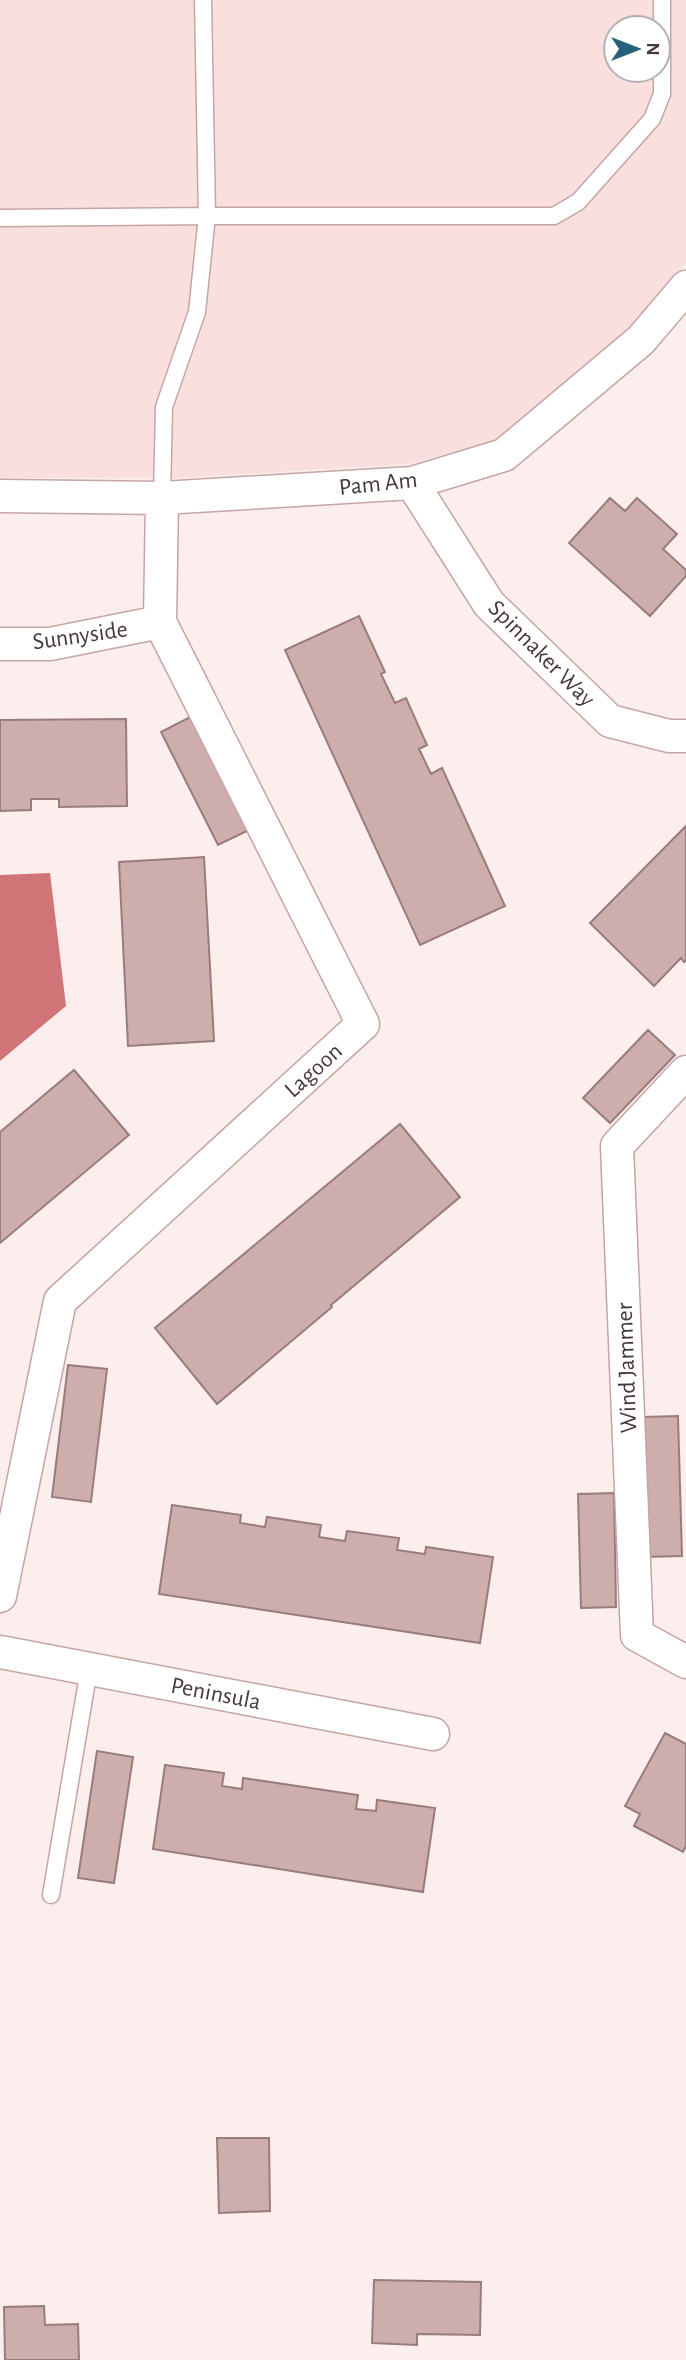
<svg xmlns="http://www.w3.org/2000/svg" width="686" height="2360" viewBox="0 0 686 2360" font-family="'Alegreya Sans',sans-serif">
<rect width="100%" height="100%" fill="#fbeeed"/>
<path fill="#f9e0df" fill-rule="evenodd" d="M 0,0 L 686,0 L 686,263 L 633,324 L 498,440 L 408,464 L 180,478 L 0,478 ZM 616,28 L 658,28 L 658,70 L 616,70 Z"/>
<path fill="#d07477" d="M 50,873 L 66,1006 L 0,1061 L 0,875 Z"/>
<path fill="#ceaead" stroke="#997c7b" stroke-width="2" d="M 610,498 L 625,511 L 637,498 L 677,534 L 663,549 L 686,570 L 686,576 L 650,616 L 569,543 Z
M 359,616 L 385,672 L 381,674 L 395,703 L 406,698 L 427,745 L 419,749 L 431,774 L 442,768 L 505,906 L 420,945 L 285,650 Z
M 192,716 L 249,830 L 218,845 L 161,732 Z
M 126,719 L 127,806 L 59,807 L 59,799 L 31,799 L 31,810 L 0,811 L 0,720 Z
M 686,826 L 686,960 L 684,962 L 681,958 L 654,986 L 590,923 Z
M 204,857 L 214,1041 L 128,1046 L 119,862 Z
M 648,1030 L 675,1055 L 610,1123 L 583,1098 Z
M 74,1070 L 129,1135 L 0,1243 L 0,1132 Z
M 400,1124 L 460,1197 L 331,1305 L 332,1307 L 217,1404 L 155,1328 Z
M 68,1365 L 107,1369 L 91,1502 L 52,1497 Z
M 678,1416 L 682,1556 L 646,1557 L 643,1417 Z
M 614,1493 L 616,1607 L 581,1608 L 578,1494 Z
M 172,1505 L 241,1515 L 240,1523 L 265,1527 L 267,1517 L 321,1525 L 319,1537 L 345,1541 L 347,1531 L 399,1538 L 397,1550 L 425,1554 L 426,1547 L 493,1557 L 480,1643 L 159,1594 Z
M 665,1733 L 686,1744 L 686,1846 L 683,1852 L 634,1826 L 640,1814 L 625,1806 Z
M 97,1751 L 133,1757 L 114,1883 L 78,1878 Z
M 165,1765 L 224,1773 L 222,1786 L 242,1789 L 243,1778 L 358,1795 L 356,1809 L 376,1811 L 377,1800 L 435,1808 L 423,1892 L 153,1849 Z
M 217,2138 L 269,2138 L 270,2211 L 219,2213 Z
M 374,2280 L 481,2282 L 480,2335 L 417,2334 L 417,2345 L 372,2343 Z
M 44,2306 L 45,2325 L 78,2324 L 79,2360 L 5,2360 L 4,2307 Z"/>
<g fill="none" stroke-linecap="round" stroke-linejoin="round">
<g stroke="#c5a5a5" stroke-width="19">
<path id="lane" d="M 0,218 L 207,216 L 554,216 L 578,202 L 652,119 L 662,94 L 662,0
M 162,498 L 164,407 L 197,312 L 207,216 L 203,0
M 51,1895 L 89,1669"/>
</g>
<g stroke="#c5a5a5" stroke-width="35">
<path id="street" d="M 412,483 L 489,604 L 610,721 L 669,736 L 686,736
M 0,496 L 162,498 L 412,483 L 504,455 L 641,340 L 686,287
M 0,644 L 50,644 L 160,622
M 686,1072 L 617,1146 L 637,1635 L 686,1662
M 0,1596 L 60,1301 L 363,1024 L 160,622 L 162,498
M 0,1652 L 433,1734"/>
</g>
<use href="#lane" stroke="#fff" stroke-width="16"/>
<use href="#street" stroke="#fff" stroke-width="32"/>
</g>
<g text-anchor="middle" stroke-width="5" stroke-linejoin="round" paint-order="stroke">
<g font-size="24" fill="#463939" stroke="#fff">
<text transform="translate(378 483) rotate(-6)" y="8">Pam Am</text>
<text transform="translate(80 635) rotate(-8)" y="8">Sunnyside</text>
<text transform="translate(542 653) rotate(45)" y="8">Spinnaker Way</text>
<text transform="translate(313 1070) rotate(-42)" y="8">Lagoon</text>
<text transform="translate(626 1368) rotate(-92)" y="8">Wind Jammer</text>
<text transform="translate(216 1693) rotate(11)" y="8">Peninsula</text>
</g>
</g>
<g transform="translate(637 49) rotate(90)"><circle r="33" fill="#ffffff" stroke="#b5b0b0" stroke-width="2"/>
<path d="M0-5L12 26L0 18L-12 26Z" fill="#27627a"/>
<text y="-10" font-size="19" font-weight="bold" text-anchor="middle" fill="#463939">N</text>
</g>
</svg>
